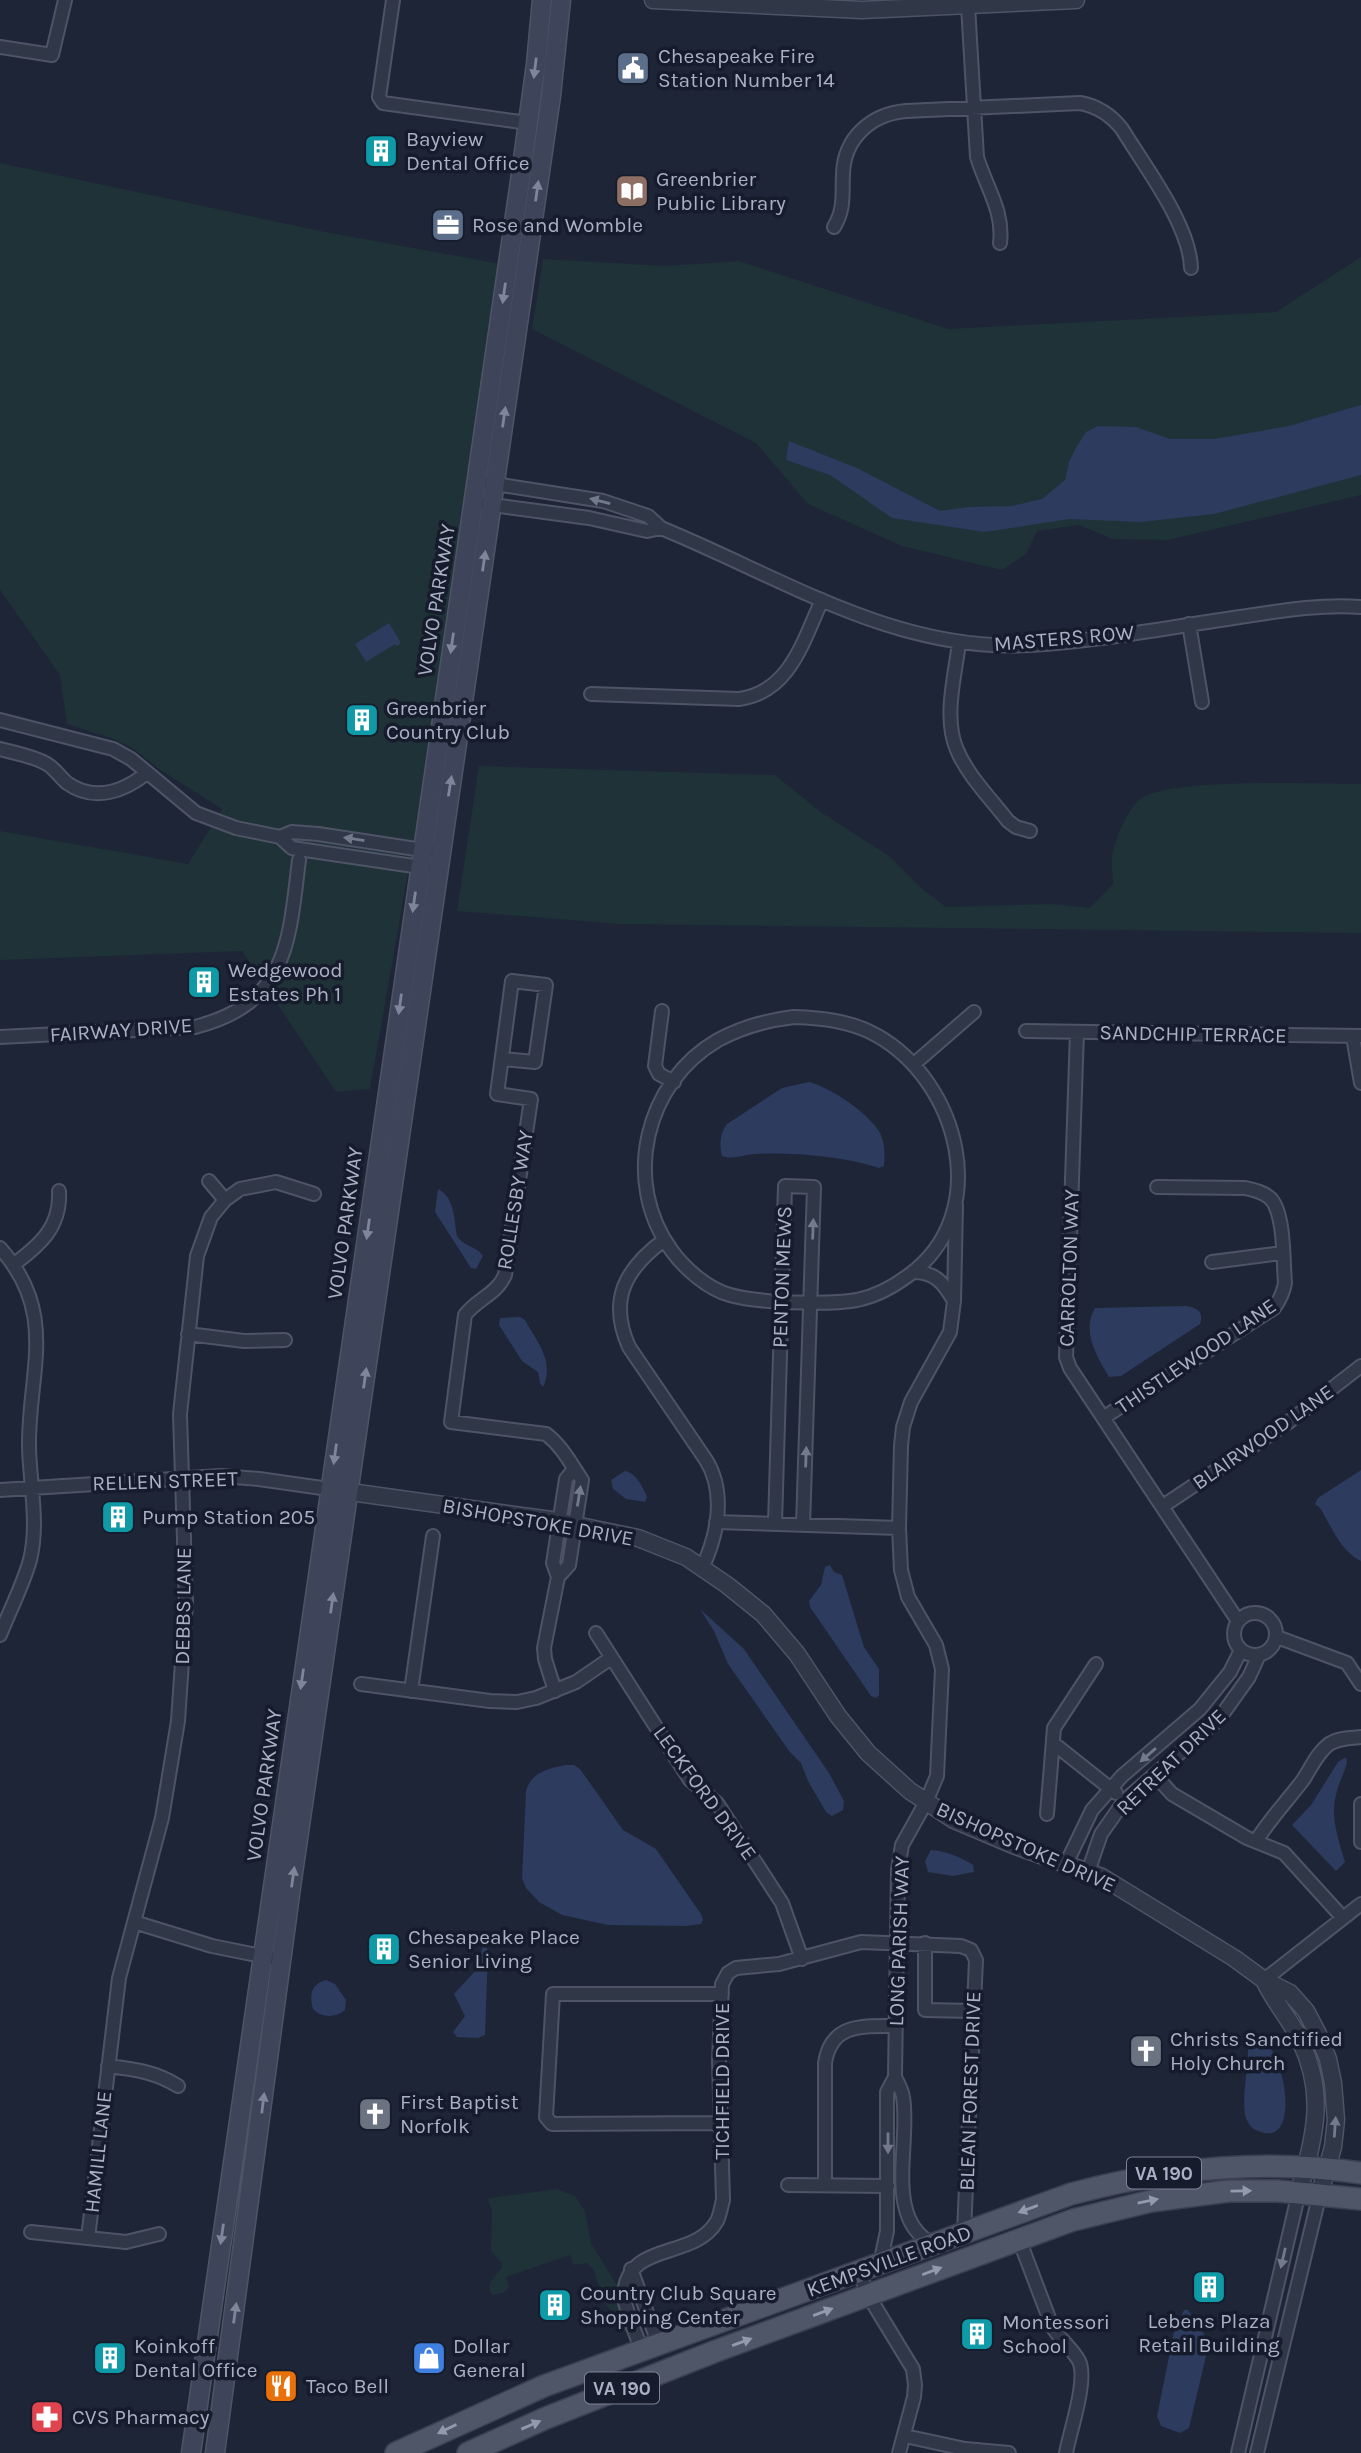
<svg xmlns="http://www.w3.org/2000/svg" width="1361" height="2453" viewBox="0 0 1361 2453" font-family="Karla,sans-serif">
<rect width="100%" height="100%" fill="#1d2537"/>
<path fill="#1f3238" d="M 0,163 L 325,232 L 501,264 L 417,822 L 370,1089 L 336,1092 L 242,951 L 0,960 L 0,831 L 188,864 L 222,809 L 159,769 L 134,749 L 114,739 L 67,724 L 60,675 L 0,590 Z
M 1361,257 L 1361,495 L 1168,540 L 1113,539 L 1079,525 L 1037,531 L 1026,554 L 1002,570 L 902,546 L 808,504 L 756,443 L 532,329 L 543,259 L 665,266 L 739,261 L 948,329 L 1276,312 Z
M 479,766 L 775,775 L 822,813 L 889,856 L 923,890 L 946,907 L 1051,904 L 1090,908 L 1113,884 C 1113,876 1111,866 1112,858 C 1113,843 1127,810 1139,800 C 1164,777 1320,784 1361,784 L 1361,933 L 621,924 L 457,911 Z
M 557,2189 L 575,2196 L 585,2211 L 591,2243 L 618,2287 L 632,2331 L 620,2333 L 612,2312 L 606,2305 L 593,2269 L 587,2263 L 574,2265 L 570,2255 L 506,2277 L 509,2287 L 504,2293 L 492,2295 C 484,2282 496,2277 502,2267 C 502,2259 494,2257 491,2250 L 492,2211 L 488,2200 L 490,2198 Z"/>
<path fill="#2c3b5e" d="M 1361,405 L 1361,475 L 1214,514 L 1141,522 L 1069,519 L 985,532 L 892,518 L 830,475 L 786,460 L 789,441 L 857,468 L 940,511 L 968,507 L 1012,506 L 1042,499 L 1065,480 L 1069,462 L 1077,446 L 1086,432 L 1098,426 L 1136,427 L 1170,439 L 1214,439 L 1289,426 Z
M 389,623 L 400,641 L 400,644 L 396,646 L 395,644 L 366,662 L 355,644 Z
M 809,1082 C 830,1087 870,1114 880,1133 C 885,1143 885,1155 884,1166 L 879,1168 C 843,1156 791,1152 754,1154 C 743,1155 733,1160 722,1156 C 719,1145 720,1133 727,1124 L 782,1088 Z
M 438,1189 C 455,1197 454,1220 457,1236 C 464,1247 477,1246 483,1256 L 476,1269 L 471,1268 L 435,1212 Z
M 1186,1306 C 1198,1308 1204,1312 1200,1324 L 1121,1376 L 1109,1377 C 1097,1357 1081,1331 1095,1308 Z
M 520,1317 L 525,1320 C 537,1342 555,1361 543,1387 L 540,1383 L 538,1372 L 522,1361 L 499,1325 L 500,1318 Z
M 1361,1470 L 1361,1561 C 1341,1552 1331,1526 1320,1508 L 1315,1504 L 1318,1498 Z
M 625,1471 C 636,1473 643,1487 647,1497 L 645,1502 L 626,1499 L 613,1489 L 611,1480 Z
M 830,1565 L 834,1572 L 842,1575 L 864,1647 L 879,1669 L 879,1695 L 876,1698 L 871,1696 L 810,1607 L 809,1601 L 821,1585 L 825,1567 Z
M 700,1609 L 744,1649 L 829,1773 L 844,1801 L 843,1810 L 832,1816 L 826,1812 L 808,1781 L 801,1763 L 789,1751 L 728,1664 L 714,1631 Z
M 1346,1757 L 1347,1763 C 1344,1774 1338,1784 1336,1795 C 1330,1818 1339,1841 1345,1862 L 1336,1871 L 1292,1825 L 1311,1805 L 1338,1762 Z
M 565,1765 L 574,1765 L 580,1769 L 623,1830 L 656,1849 L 701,1914 L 703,1920 L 701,1924 L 685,1926 L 608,1925 L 562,1915 L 539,1902 L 526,1888 L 522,1878 L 526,1791 C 531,1772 548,1769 565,1765 Z
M 931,1850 C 946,1851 961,1857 973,1865 L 974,1872 L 953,1876 L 928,1872 L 925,1861 Z
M 486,1945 L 488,1952 L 485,2035 L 478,2038 L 457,2037 L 453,2032 L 465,2016 L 454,1994 L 478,1968 L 482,1948 Z
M 326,1980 L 335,1984 L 346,2000 L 345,2010 C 336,2018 321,2018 313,2009 C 309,1995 311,1984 326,1980 Z
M 1259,2037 C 1285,2047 1303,2150 1258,2131 C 1250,2128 1247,2122 1245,2115 C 1242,2095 1248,2071 1248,2050 L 1251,2043 Z
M 1184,2310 L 1188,2310 L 1204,2334 L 1207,2343 L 1207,2352 L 1189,2428 L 1180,2433 L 1161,2426 L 1157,2416 L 1174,2332 Z"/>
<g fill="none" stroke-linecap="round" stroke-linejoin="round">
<g stroke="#4e5466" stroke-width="16">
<path id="minor" d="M 393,0 L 379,97 L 383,103 L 528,123
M 968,6 L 977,157 C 986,187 1004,211 1000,243
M 0,47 L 52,55 L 65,0
M 834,227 C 845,209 842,194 843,174 C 844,138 871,114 906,111 L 1080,103 C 1097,106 1111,115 1122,129 C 1145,167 1190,225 1191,268
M 489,483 L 603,501 L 648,516 L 661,528 C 781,577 896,653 1030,645 C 1100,641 1170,627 1240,617 C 1280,611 1320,604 1361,607
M 485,504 L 589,518 L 647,531 L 661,528
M 1189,624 L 1202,702
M 959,643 C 955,676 943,718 957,750 C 968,776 991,799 1008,821 L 1016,827 L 1030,831
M 591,694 L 739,699 C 790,692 803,641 822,600
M 0,720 L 113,749 L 131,759 L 196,813 L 236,828 L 280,837
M 0,749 C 15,753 33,756 47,764 C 55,769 60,777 67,783 C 94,802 123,792 147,773
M 427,868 L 292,848 L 280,837 L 292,832 L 318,834 L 429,851
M 662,1011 L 655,1066 L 659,1074 L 674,1082
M 794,1017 C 822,1018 851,1021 876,1035 C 959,1081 994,1213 909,1275 C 893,1287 877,1296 857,1300 C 828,1305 758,1303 730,1295 C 708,1289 685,1269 672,1251 C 621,1182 645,1082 718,1040 C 742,1027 768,1020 794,1017 Z
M 1026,1031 L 1361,1036
M 1077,1032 L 1066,1357 L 1070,1368 L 1238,1621
M 0,1037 L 195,1027 C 288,1003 289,942 299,860
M 1353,1037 L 1361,1083
M 503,1059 L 535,1062 L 546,985 L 512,981 L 497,1094 L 531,1099 L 505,1275 C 497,1294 477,1299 465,1315 L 451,1422 L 546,1434 C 562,1446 571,1464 582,1480 L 569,1565 L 558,1577
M 914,1064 L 974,1012
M 209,1181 L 225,1200
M 664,1240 C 625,1269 608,1300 629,1347 L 706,1460 C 726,1492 718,1535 702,1568
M 0,1248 C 59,1314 28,1372 29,1447 C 30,1485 39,1523 30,1560 C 23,1585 10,1610 0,1635
M 1212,1262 L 1282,1253
M 13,1265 C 40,1245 61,1227 59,1191
M 913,1272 C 935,1272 943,1282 954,1301
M 188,1334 L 244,1341 L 285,1340
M 1103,1418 L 1274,1308 C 1280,1300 1283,1294 1285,1283 C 1283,1262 1285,1215 1271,1199 C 1264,1192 1254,1190 1245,1188 L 1157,1187
M 0,1490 L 221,1476 L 259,1479 L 329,1489
M 1163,1506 L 1290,1421 L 1361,1366
M 716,1522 L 899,1528
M 775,1524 L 785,1186 L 814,1187 L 803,1525
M1234 1634a21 21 0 1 1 42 0a21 21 0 1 1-42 0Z
M 596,1633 L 690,1780 L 717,1803 L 782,1903 L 802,1959
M 1277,1637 L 1347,1663 L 1361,1684
M 361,1684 L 490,1701 L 517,1702 L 536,1698 L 576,1682 L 611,1658
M 411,1691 L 433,1536
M 555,1691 L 545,1659 L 544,1648 L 558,1577 L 553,1563 L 566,1479 L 574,1469
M 1053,1743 L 1116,1793
M 1155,1775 L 1172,1794 L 1247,1838 L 1284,1853 L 1343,1918
M 1361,1804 L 1361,1842
M 1047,1814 L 1054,1728 L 1096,1664
M 1256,1841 C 1270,1819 1287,1801 1303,1780 C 1311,1768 1317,1753 1329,1744 C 1338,1738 1350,1738 1361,1737
M 1066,1864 L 1092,1810 L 1122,1776 L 1200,1709 L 1230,1672 L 1241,1650
M 1088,1872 L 1101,1834 L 1125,1800 L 1219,1719 L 1249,1677 L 1259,1655
M 134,1922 L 212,1946 L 281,1960
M 925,1943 L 925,2010 L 974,2011
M 1264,1980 L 1361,1904
M 108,2066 C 134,2069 156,2072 178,2086
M 721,2123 L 552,2124 L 546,2117 L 553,1994 L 722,1994
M 788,2185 L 888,2186
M 825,2185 L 825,2063 C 831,2023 863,2026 895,2026
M 31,2232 L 126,2242 L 159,2234
M 88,2238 L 119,1978 L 162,1818 L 178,1721 L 186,1603 L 180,1414 L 197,1256 L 211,1217 L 225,1200 L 240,1189 L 276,1182 L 314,1194
M 1019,2239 L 1052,2326 C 1059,2339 1072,2348 1079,2361 C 1088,2380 1070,2431 1066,2453
M 933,2244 C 883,2219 911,2143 903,2097 C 902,2090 898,2083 895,2077 L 898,1869 L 902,1845 L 926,1802 L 937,1776 L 942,1669 L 936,1645 L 908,1597 L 901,1570 L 899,1528 L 901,1446 L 903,1427 L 911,1402 L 950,1332 L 954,1301 L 956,1205
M 880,2264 L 887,2231 L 887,2092 L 895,2077
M 631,2269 L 659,2345
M 859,2271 L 868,2295 L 913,2369 L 915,2385 L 914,2397 L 899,2453
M 642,2351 C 638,2339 623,2305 624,2294 C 628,2240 694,2261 717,2221 C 720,2215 721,2207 723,2200 L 719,2062 L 722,1984 L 728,1973 L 736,1968 L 779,1964 L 861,1942 L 961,1946 L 971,1950 L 976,1960 L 964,2232
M 905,2436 L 965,2449 L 1009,2453
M 1238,2453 L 1299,2192
M 1257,2453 L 1320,2193"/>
</g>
<g stroke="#4e5466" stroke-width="19">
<path id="tertiary" d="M 653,0 L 862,10 L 1076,0
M 336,1490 L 551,1520 L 638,1538 L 686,1557 L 727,1585 L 763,1614 L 797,1654 L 838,1716 L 868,1753 L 910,1791 L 954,1820 L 1013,1845 L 1102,1877 L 1234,1958 L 1264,1980 L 1290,1993 L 1306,2011 L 1318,2034 L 1328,2059 L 1333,2083 L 1336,2120 L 1333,2147 L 1320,2193
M 1264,1980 C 1274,2002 1290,2019 1300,2040 C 1327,2096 1314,2136 1299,2192"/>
</g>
<g stroke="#4e5466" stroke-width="21">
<path id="secondary" d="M 191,2453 L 520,181 L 536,64 L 542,0
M 215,2453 L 291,1887 L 551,96 L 561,0"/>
</g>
<g stroke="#3a4051" stroke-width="24">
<path id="primary" d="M 396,2453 L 544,2386 L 1071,2194 C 1167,2168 1262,2158 1361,2173
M 468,2453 L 546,2418 L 716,2351 L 1073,2220 L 1151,2201 L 1229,2191 L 1278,2191 L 1361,2199"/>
</g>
<use href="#minor" stroke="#303747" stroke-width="12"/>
<use href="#tertiary" stroke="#303747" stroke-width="16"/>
<use href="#secondary" stroke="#3e455b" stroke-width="18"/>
<use href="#primary" stroke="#4e5668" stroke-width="21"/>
</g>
<defs><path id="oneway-solid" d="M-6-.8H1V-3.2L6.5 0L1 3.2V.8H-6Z" transform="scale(1.75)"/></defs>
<g fill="#7f869b">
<use href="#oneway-solid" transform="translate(535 68) rotate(97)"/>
<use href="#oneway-solid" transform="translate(537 191) rotate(-82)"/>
<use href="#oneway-solid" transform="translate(504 293) rotate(98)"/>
<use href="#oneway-solid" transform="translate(504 417) rotate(-82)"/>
<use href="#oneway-solid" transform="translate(484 561) rotate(-82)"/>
<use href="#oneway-solid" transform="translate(452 643) rotate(98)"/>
<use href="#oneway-solid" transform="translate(450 786) rotate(-81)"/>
<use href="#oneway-solid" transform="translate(414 902) rotate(98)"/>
<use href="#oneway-solid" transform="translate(400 1004) rotate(98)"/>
<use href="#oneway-solid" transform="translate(368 1229) rotate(98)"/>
<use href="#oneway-solid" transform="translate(365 1378) rotate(-82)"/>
<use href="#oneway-solid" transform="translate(335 1454) rotate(98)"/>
<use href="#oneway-solid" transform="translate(332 1603) rotate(-82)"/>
<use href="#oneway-solid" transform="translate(302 1679) rotate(98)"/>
<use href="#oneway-solid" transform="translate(293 1877) rotate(-82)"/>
<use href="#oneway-solid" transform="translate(263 2103) rotate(-83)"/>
<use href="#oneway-solid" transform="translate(222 2234) rotate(98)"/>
<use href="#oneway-solid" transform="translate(235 2313) rotate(-82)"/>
</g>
<g fill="#737a8c">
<use href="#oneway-solid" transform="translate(600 501) rotate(-166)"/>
<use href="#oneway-solid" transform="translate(354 839) rotate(-171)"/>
<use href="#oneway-solid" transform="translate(813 1229) rotate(-88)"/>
<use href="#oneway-solid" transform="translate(806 1457) rotate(-88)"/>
<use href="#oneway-solid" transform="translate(579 1496) rotate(-81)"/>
<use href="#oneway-solid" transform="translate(1148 1755) rotate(139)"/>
<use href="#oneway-solid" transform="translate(1335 2127) rotate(-86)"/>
<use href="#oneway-solid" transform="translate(888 2143) rotate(90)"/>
<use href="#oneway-solid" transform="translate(1283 2258) rotate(103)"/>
</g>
<g fill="#939aae">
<use href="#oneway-solid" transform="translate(1241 2191) rotate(-1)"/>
<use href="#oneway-solid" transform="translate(1148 2201) rotate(-11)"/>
<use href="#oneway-solid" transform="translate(1028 2209) rotate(160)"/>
<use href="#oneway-solid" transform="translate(932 2271) rotate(-21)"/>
<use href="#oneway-solid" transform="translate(823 2312) rotate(-20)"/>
<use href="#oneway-solid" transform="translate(742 2342) rotate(-20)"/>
<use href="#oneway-solid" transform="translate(531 2425) rotate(-23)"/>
<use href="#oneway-solid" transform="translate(447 2429) rotate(154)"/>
</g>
<defs>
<g id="civic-square" transform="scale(1.75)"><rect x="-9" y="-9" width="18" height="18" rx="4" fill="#5c6f8a" stroke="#161c2b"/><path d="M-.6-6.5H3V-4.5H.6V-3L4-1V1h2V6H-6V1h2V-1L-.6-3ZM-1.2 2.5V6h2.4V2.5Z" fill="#fff"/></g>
<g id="building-square" transform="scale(1.75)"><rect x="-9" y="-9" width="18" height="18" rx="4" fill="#0f9aa8" stroke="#161c2b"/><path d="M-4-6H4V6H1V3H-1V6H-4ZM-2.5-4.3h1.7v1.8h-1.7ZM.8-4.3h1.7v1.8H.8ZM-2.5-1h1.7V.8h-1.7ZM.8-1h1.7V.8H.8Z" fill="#fff"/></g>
<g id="library-square" transform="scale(1.75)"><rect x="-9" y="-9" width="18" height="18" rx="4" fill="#8d6e63" stroke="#161c2b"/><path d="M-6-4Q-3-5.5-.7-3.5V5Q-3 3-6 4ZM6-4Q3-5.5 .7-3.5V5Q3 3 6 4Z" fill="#fff"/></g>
<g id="office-square" transform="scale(1.75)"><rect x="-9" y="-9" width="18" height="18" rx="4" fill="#5c6f8a" stroke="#161c2b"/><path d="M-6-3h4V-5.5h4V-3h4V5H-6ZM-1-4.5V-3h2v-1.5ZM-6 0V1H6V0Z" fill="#fff"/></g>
<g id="church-square" transform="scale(1.75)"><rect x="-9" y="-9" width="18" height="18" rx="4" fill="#6b7280" stroke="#161c2b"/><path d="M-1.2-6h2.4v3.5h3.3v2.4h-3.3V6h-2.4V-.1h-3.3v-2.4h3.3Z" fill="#fff"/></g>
<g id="shop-square" transform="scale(1.75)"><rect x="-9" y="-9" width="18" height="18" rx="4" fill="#3f7fe0" stroke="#161c2b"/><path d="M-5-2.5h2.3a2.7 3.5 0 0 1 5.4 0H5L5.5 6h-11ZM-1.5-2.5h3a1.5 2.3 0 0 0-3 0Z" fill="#fff"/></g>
<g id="restaurant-square" transform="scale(1.75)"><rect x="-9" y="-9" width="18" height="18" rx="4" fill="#e8710a" stroke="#161c2b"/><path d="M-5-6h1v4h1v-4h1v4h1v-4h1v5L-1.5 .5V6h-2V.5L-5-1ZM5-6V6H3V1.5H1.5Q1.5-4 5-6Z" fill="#fff"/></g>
<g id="pharmacy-square" transform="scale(1.75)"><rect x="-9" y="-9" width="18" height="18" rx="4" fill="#e0444e" stroke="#161c2b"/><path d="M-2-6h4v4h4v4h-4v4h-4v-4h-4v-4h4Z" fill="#fff"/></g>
</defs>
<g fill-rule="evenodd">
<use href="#civic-square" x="633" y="68"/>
<use href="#building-square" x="381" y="151"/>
<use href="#library-square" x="632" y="191"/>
<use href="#office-square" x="448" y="225"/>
<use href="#building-square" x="362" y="720"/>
<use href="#building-square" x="204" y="982"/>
<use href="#building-square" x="118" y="1517"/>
<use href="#building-square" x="384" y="1949"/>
<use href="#church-square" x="1146" y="2051"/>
<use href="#church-square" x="375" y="2114"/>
<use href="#building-square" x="1209" y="2287"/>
<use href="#building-square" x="555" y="2305"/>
<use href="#building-square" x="977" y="2334"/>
<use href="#building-square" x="110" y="2358"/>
<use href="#shop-square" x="429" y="2358"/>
<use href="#restaurant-square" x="281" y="2386"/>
<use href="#pharmacy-square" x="47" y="2417"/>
</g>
<g text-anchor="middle" stroke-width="7" stroke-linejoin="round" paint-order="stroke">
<g fill="#161c2b" stroke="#7e8497" stroke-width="2">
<rect x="1127" y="2157.5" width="74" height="31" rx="5"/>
<rect x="585" y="2372.5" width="74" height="31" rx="5"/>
</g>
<g font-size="19" font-weight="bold" fill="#aab1c5">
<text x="1164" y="2180">VA 190</text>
<text x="622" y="2395">VA 190</text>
</g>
<g font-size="21" fill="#aab1c5" stroke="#161c2b" text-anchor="start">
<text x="658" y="63">Chesapeake Fire<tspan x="658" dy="24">Station Number 14</tspan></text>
<text x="406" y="146">Bayview<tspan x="406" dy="24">Dental Office</tspan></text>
<text x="656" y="186">Greenbrier<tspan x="656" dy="24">Public Library</tspan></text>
<text x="472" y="232">Rose and Womble</text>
<text x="386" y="715">Greenbrier<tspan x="386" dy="24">Country Club</tspan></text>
<text x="228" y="977">Wedgewood<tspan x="228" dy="24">Estates Ph 1</tspan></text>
<text x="142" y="1524">Pump Station 205</text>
<text x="408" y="1944">Chesapeake Place<tspan x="408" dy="24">Senior Living</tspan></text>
<text x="1170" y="2046">Christs Sanctified<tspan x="1170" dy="24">Holy Church</tspan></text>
<text x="400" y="2109">First Baptist<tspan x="400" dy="24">Norfolk</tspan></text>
<text x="580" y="2300">Country Club Square<tspan x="580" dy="24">Shopping Center</tspan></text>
<text x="1209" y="2328" text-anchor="middle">Lebens Plaza<tspan x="1209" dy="24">Retail Building</tspan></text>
<text x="1002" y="2329">Montessori<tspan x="1002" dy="24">School</tspan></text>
<text x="134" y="2353">Koinkoff<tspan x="134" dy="24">Dental Office</tspan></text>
<text x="453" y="2353">Dollar<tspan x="453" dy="24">General</tspan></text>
<text x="306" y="2393">Taco Bell</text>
<text x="72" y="2424">CVS Pharmacy</text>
</g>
<g font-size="21" fill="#aab1c5" stroke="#161c2b">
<text transform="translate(436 600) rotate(-81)" y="7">VOLVO PARKWAY</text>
<text transform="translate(1064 638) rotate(-5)" y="7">MASTERS ROW</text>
<text transform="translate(121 1030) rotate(-4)" y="7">FAIRWAY DRIVE</text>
<text transform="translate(1193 1034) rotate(1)" y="7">SANDCHIP TERRACE</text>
<text transform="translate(515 1200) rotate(-81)" y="7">ROLLESBY WAY</text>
<text transform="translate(345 1223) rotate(-82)" y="7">VOLVO PARKWAY</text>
<text transform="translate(1069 1268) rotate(-88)" y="7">CARROLTON WAY</text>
<text transform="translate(782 1277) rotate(-88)" y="7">PENTON MEWS</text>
<text transform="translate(1196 1356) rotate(-34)" y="7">THISTLEWOOD LANE</text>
<text transform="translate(1263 1437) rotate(-35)" y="7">BLAIRWOOD LANE</text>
<text transform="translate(165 1481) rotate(-2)" y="7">RELLEN STREET</text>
<text transform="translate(538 1522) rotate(10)" y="7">BISHOPSTOKE DRIVE</text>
<text transform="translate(183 1606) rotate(-89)" y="7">DEBBS LANE</text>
<text transform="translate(1171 1762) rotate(-44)" y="7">RETREAT DRIVE</text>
<text transform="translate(264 1785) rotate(-82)" y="7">VOLVO PARKWAY</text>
<text transform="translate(705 1793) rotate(54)" y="7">LECKFORD DRIVE</text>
<text transform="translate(1026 1847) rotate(24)" y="7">BISHOPSTOKE DRIVE</text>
<text transform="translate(899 1941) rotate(-88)" y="7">LONG PARISH WAY</text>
<text transform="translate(722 2081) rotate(-90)" y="7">TICHFIELD DRIVE</text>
<text transform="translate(970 2091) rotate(-88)" y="7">BLEAN FOREST DRIVE</text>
<text transform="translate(98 2152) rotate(-84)" y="7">HAMILL LANE</text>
<text transform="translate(889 2261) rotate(-20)" y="7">KEMPSVILLE ROAD</text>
</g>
</g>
</svg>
